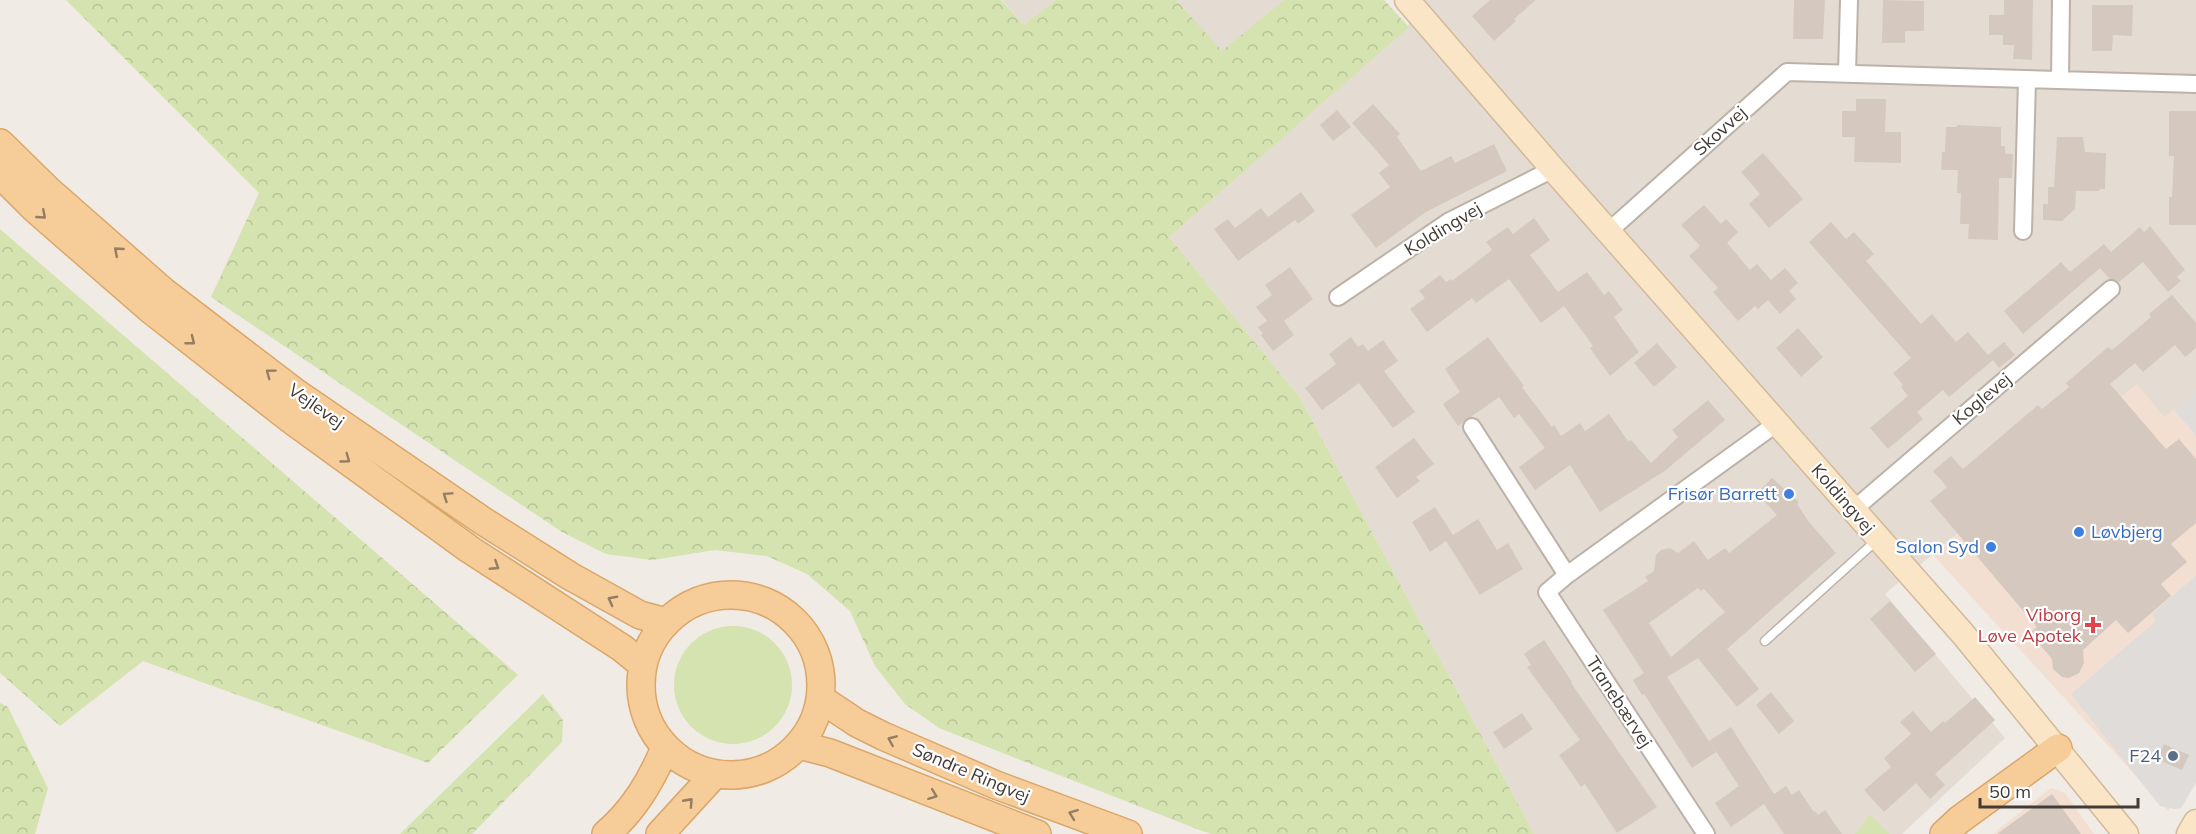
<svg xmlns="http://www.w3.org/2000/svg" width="2196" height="834" viewBox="0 0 2196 834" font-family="Mulish,sans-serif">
<defs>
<pattern id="forest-crowns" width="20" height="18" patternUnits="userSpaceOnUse" patternTransform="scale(1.5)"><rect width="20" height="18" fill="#d4e3b0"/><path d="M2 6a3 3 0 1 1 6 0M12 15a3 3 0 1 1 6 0" fill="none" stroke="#b7c498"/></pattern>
</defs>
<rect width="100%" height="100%" fill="#f1ebe5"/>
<path fill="#e4dcd3" d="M 1002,0 L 1055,0 L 1024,25 Z
M 1176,0 L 1284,0 L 1222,52 Z
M 1413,0 L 2196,0 L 2196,455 L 2136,385 L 1885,594 L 2005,738 L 1902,834 L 1534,834 L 1300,398 L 1169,237 L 1408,27 Z"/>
<path fill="#f2dfd1" d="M 2137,384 L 2164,417 L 2196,392 L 2196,770 L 2168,811 L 1933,555 Z
M 2051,788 L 2065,793 L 2094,834 L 1993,834 Z"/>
<path fill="#d4e3b0" d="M674 685a59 59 0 1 1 118 0a59 59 0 1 1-118 0Z
M 1870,814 L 1889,834 L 1855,834 Z"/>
<path fill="url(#forest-crowns)" d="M 66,0 L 1001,0 L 1024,25 L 1055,0 L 1176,0 L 1222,51 L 1284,0 L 1384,0 L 1409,27 L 1169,237 L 1300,398 L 1534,834 L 1212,834 L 1202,831 L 939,728 L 905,704 L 875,666 L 850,611 L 807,574 L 767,556 L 715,550 L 652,560 L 606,554 L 562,532 L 211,297 L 259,193 Z
M 0,229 L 518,675 L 428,763 L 143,661 L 60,726 L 0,673 Z
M 543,694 L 563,720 L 562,742 L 472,834 L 400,834 Z
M 0,703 L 8,707 L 48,788 L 35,834 L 0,834 Z"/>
<path fill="#dfdcda" d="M 2196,391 L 2196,435 L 2174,410 Z
M 2196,576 L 2196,783 L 2181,808 L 2175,809 L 2160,806 L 2071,694 L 2156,621 L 2152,614 Z"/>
<path fill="#d5c8be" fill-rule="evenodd" d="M 1490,0 L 1536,0 L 1514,19 L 1516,21 L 1494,41 L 1472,16 Z
M 1794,0 L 1825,0 L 1823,39 L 1793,39 Z
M 1883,0 L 1924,1 L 1924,31 L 1905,31 L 1905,43 L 1882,43 Z
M 2004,0 L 2033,0 L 2032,60 L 2013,59 L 2014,45 L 2003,45 L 2003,35 L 1989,35 L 1989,15 L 2004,15 Z
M 2092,5 L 2133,5 L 2132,36 L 2113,35 L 2112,51 L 2092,51 Z
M 1856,99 L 1886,99 L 1885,132 L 1901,132 L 1901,163 L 1854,162 L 1855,137 L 1842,137 L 1842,111 L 1856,111 Z
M 1373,104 L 1400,134 L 1397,137 L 1421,171 L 1451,156 L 1455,163 L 1494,144 L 1507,171 L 1426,212 L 1376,248 L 1351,215 L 1390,187 L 1379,173 L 1389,165 L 1352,123 Z
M 1337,110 L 1351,127 L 1333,141 L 1320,125 Z
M 2169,111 L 2196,111 L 2196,225 L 2169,225 L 2169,197 L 2172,197 L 2174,156 L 2169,156 Z
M 1957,125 L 2001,127 L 2001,146 L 2005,146 L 2005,154 L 2013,154 L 2012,178 L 1999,178 L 1998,240 L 1968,239 L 1969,224 L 1960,224 L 1961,193 L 1957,193 L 1958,170 L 1941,170 L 1942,152 L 1945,152 L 1946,127 L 1957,127 Z
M 2057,137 L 2083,137 L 2085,152 L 2106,153 L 2105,189 L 2100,189 L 2099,191 L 2076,191 L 2075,209 L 2062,221 L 2043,220 L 2043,204 L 2048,204 L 2048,187 L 2054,187 Z
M 1763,153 L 1803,199 L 1769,228 L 1749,204 L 1760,194 L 1741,172 Z
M 1301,192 L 1315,211 L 1298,224 L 1295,220 L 1238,261 L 1214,229 L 1228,219 L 1235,228 L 1261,208 L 1268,217 Z
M 1704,205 L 1721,224 L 1726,219 L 1738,232 L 1727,243 L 1750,270 L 1757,264 L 1771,280 L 1785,268 L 1798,283 L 1789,291 L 1796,299 L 1780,314 L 1768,300 L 1758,309 L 1755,306 L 1738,321 L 1713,292 L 1718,288 L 1689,256 L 1700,246 L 1681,225 Z
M 1534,218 L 1550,240 L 1530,255 L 1558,292 L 1587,272 L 1604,295 L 1609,291 L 1623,310 L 1614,317 L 1639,352 L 1610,376 L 1590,348 L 1593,346 L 1564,306 L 1541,323 L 1509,279 L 1476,303 L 1472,298 L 1427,332 L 1410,309 L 1425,298 L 1419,291 L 1440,275 L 1446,282 L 1451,279 L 1452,281 L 1492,250 L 1486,242 L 1508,227 L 1513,234 Z
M 1831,222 L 1846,239 L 1854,232 L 1874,254 L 1866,261 L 1921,324 L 1932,314 L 1956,342 L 1968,332 L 1988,355 L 2004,342 L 2015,355 L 1999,368 L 1993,360 L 1949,397 L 1943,390 L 1917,412 L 1923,419 L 1888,449 L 1870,428 L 1908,396 L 1901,387 L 1903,385 L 1893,373 L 1911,358 L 1809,242 Z
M 2150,226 L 2185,270 L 2177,277 L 2181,281 L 2168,292 L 2143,262 L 2119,282 L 2110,279 L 2100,268 L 2023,334 L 2004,311 L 2061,262 L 2070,272 L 2104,244 L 2111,252 L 2140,227 L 2144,232 Z
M 1290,267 L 1313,299 L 1284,321 L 1294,335 L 1273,351 L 1261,335 L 1263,334 L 1258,327 L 1267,321 L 1256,307 L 1272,295 L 1265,285 Z
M 2172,295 L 2196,323 L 2196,348 L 2185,357 L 2175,345 L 2143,372 L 2135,363 L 2110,384 L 2166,449 L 2179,439 L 2196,459 L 2196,523 L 2171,544 L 2187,562 L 2161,584 L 2171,596 L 2128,633 L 2116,620 L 2083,650 L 2084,663 L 2079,673 L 2069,678 L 2062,677 L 2053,669 L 2052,659 L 2030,633 L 2037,627 L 1930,501 L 1947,487 L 1933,471 L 1951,456 L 1963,469 L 2038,405 L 2042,409 L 2069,387 L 2066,383 L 2108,347 L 2112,350 L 2151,317 L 2149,314 Z
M 1798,328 L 1823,357 L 1801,377 L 1776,348 Z
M 1351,337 L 1358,347 L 1363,344 L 1368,351 L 1383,340 L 1398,361 L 1384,371 L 1415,412 L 1393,428 L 1359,383 L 1322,410 L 1305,388 L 1336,364 L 1329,354 Z
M 1488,337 L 1524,386 L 1522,387 L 1552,427 L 1554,425 L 1561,436 L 1580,423 L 1585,431 L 1609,414 L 1628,441 L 1631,440 L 1651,463 L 1678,437 L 1672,430 L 1708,400 L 1725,420 L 1666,470 L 1600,512 L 1570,465 L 1535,490 L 1519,467 L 1545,448 L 1519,414 L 1514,418 L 1499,397 L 1458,426 L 1443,404 L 1460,392 L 1445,369 Z
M 1657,343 L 1677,367 L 1654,387 L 1634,363 Z
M 1414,438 L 1434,464 L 1416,477 L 1420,481 L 1397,498 L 1375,467 Z
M 1772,478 L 1799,502 L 1797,504 L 1809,522 L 1836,553 L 1727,649 L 1759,689 L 1737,707 L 1698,658 L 1667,677 L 1716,752 L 1692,768 L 1644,694 L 1642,695 L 1633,680 L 1644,673 L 1603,610 L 1648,581 L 1645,577 L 1654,571 L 1656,555 L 1661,550 L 1670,548 L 1678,553 L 1694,541 L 1708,560 L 1725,548 L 1729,553 L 1777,515 L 1763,500 L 1764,499 L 1758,492 ZM 1698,588 L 1701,591 L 1704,589 L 1725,612 L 1671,657 L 1649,623 Z
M 1435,507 L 1453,535 L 1478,519 L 1497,550 L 1508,543 L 1523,569 L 1480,595 L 1446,541 L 1430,552 L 1412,522 Z
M 1890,601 L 1936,654 L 1915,672 L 1870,619 Z
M 1544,640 L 1572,682 L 1571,683 L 1657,807 L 1617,833 L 1585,784 L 1581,787 L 1559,755 L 1580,740 L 1527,667 L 1531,665 L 1524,654 Z
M 1771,692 L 1794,721 L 1779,734 L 1756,705 Z
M 1975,697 L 1995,720 L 1935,774 L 1945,785 L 1930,799 L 1916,783 L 1884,812 L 1864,790 L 1891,767 L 1884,758 L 1911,734 L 1900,722 L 1913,711 L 1931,732 L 1943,721 L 1945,723 Z
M 1522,713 L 1533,729 L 1504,749 L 1493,732 Z
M 1731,727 L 1774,794 L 1786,786 L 1792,795 L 1799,790 L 1814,812 L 1815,811 L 1818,815 L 1825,810 L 1842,834 L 1784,834 L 1764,804 L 1731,827 L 1715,803 L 1739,786 L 1709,741 Z
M 2164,744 L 2189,755 L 2182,770 L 2157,759 Z
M 2052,794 L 2081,834 L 1997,834 Z"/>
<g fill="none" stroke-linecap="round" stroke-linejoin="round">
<g stroke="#bcb2a8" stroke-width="11">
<path id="lane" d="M 1765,641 L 1878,539"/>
</g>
<g stroke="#bcb2a8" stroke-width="20">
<path id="street" d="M 1847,73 L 1849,0
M 2060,79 L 2061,0
M 1609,231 L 1787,72 L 2196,84
M 2023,231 L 2027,79
M 1338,297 L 1448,222 L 1553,169
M 1472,427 L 1567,575
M 1853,510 L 2111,289
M 1706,834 L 1547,592 L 1567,575 L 1777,423"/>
</g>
<g stroke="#d1ba9a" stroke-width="27">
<path id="secondary" d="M 1407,0 L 1553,169 L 1963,634 L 2126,834
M 2189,834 L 2196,822"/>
</g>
<g stroke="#daa76a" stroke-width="30">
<path id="primary" d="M 0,143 L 48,190 L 164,292 L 296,393 L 483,521 L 570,576 L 640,615 L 666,622
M 0,174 L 35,209 L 151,310 L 289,418 L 469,549 L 622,648 L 643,665
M641 685a90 90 0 1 1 180 0a90 90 0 1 1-180 0Z
M 821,699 L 857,723 L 883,736 L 996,785 L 1128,834
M 799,745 L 830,753 L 1037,834
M 606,834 C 634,810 651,781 665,748
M 660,834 L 714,775
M 1944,834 L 1959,820 L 2058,748"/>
</g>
<use href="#lane" stroke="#fff" stroke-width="8"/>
<use href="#street" stroke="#fff" stroke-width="16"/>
<use href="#secondary" stroke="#fae5c6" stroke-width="24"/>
<use href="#primary" stroke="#f6cd98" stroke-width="27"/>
</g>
<defs><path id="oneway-chevron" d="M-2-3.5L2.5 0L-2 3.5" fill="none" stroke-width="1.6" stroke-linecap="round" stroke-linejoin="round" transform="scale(1.5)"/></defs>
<g stroke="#947d62">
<use href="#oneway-chevron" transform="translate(42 215) rotate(41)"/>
<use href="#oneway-chevron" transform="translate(118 251) rotate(-139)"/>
<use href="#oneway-chevron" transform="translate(191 341) rotate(38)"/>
<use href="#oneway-chevron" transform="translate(270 373) rotate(-143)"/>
<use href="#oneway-chevron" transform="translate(346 459) rotate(36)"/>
<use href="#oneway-chevron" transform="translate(447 496) rotate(-146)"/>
<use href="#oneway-chevron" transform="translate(495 566) rotate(33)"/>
<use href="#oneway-chevron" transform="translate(612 600) rotate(-152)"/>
<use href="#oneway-chevron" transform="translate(892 740) rotate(-157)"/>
<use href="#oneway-chevron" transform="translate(933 795) rotate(21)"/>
<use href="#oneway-chevron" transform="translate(689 802) rotate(-48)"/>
<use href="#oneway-chevron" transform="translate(1073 814) rotate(-160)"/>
</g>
<g fill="#3f7fe0" stroke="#fff" stroke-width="2">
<circle cx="1789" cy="494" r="6"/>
<circle cx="2079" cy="532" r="6"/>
<circle cx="1991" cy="547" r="6"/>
</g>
<path fill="#e0444e" stroke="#fff" stroke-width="2" d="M2090 616h6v6h6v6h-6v6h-6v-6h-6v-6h6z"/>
<circle fill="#5c6f8a" stroke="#fff" stroke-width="2" cx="2173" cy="756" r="6"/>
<g text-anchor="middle" stroke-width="4.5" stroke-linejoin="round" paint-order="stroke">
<g font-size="18" fill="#433b35" stroke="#fff">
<text transform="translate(1720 131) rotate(-42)" y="6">Skovvej</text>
<text transform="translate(1443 229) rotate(-31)" y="6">Koldingvej</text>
<text transform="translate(1982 399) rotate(-40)" y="6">Koglevej</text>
<text transform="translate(316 406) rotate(35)" y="6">Vejlevej</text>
<text transform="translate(1843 499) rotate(49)" y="6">Koldingvej</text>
<text transform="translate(1619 702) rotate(57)" y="6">Tranebærvej</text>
<text transform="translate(971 773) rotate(23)" y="6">Søndre Ringvej</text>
</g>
<g font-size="18" fill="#366cbe" stroke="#fff" text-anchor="end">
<text x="1777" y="500">Frisør Barrett</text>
<text x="2091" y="538" text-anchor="start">Løvbjerg</text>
<text x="1979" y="553">Salon Syd</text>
</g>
<g font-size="18" fill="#be3a42" stroke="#fff" text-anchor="end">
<text x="2081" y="621">Viborg<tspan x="2081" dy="21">Løve Apotek</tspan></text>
</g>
<g font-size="18" fill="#4e5e75" stroke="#fff" text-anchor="end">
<text x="2161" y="762">F24</text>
</g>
</g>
<path d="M1980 798v9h158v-9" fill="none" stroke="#433b35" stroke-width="3"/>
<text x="1989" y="798" font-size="18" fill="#433b35" stroke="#ffffff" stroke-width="4.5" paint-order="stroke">50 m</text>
</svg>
